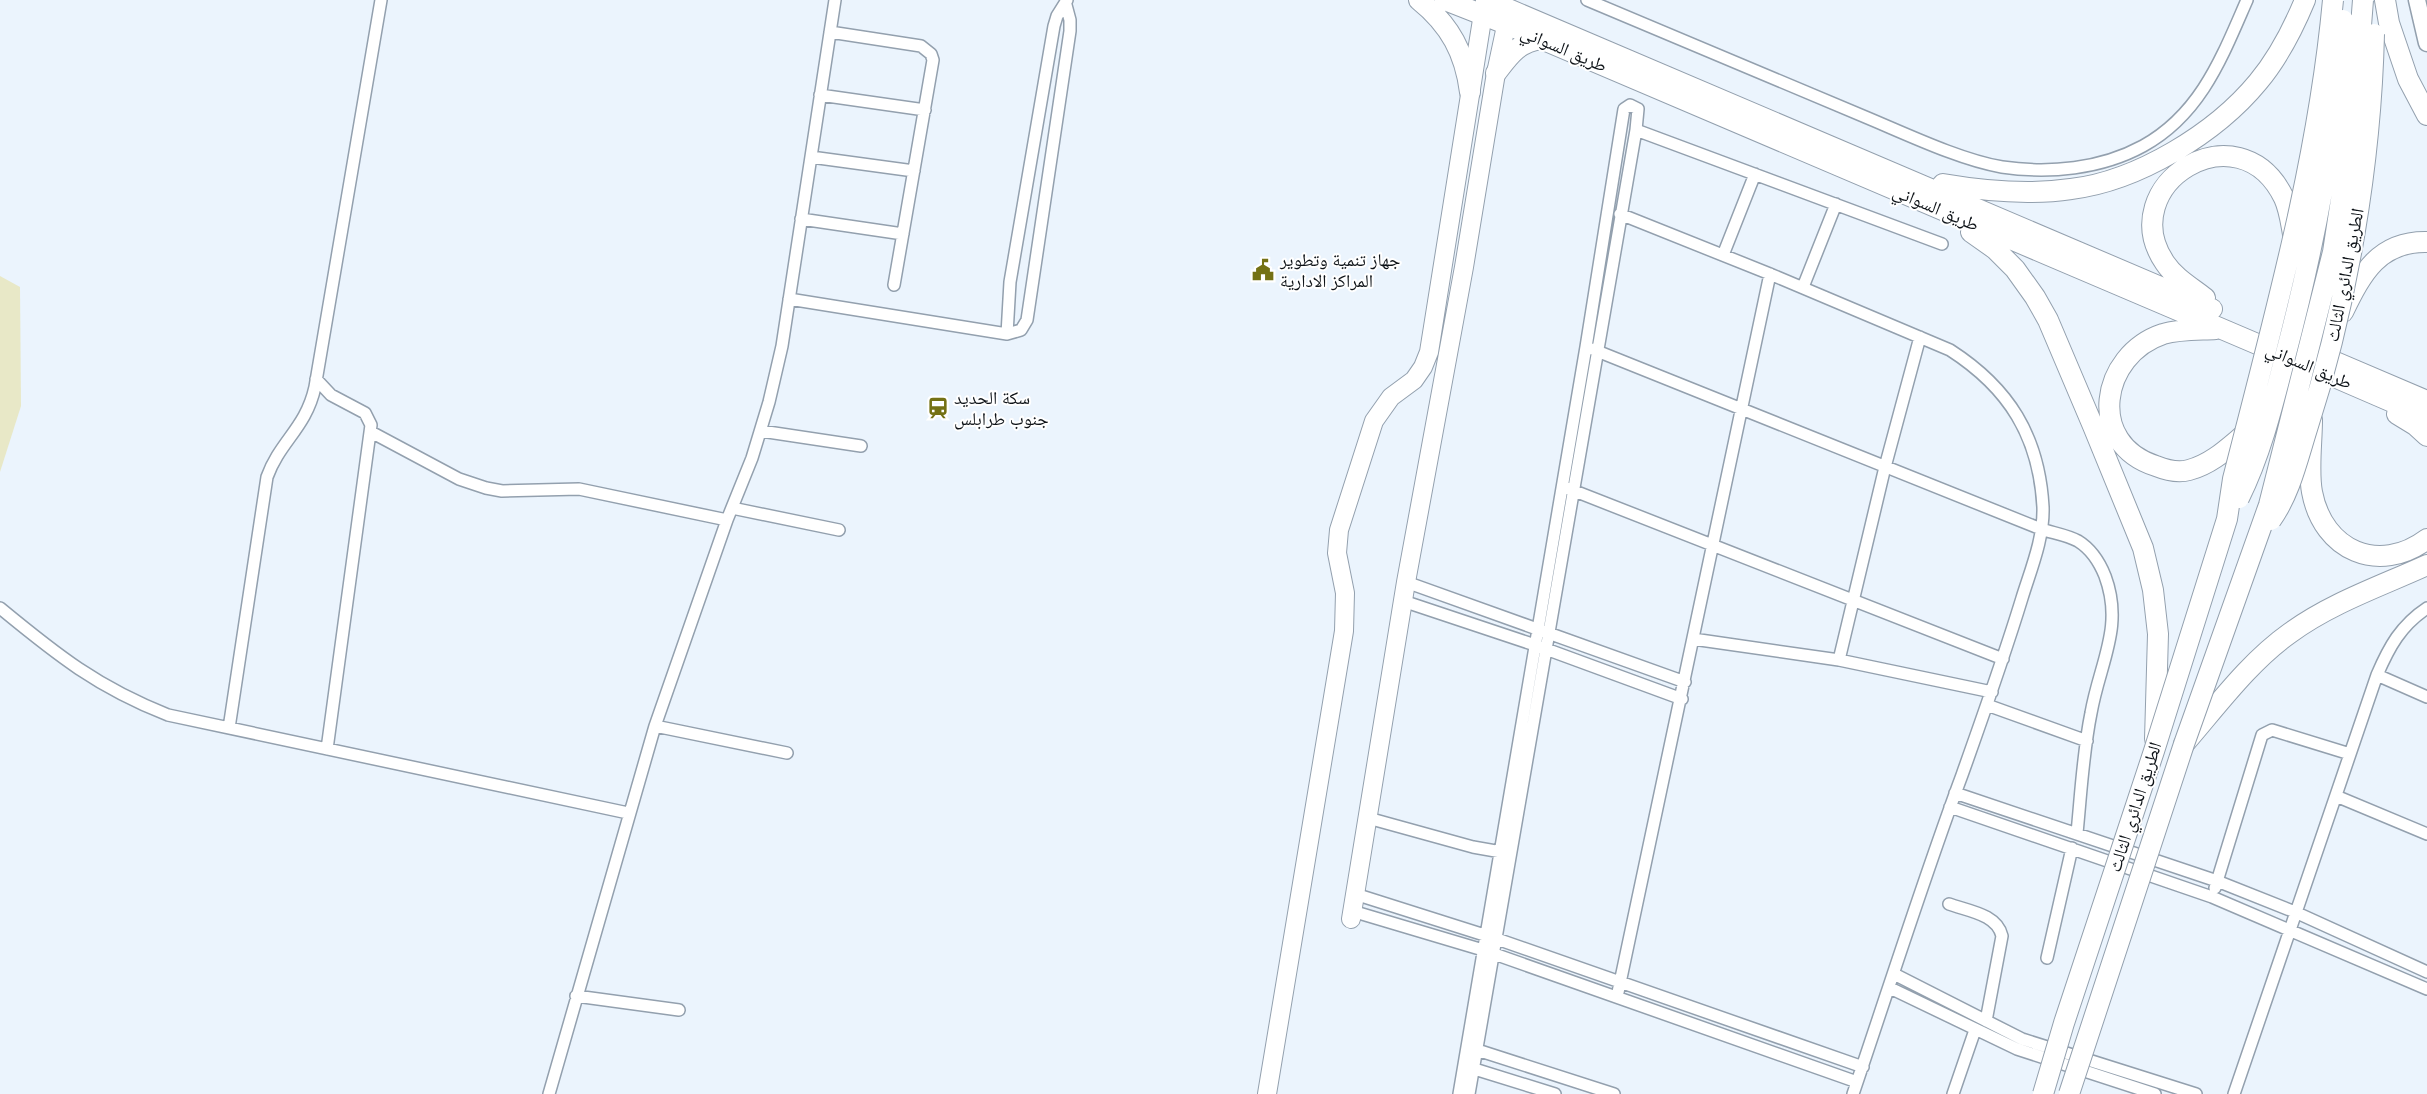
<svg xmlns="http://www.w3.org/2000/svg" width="2427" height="1094" viewBox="0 0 2427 1094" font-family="'Space Grotesk','Noto Naskh Arabic',sans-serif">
<rect width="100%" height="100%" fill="#ebf4fd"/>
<path fill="#e8e8c7" d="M 0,276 L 20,287 L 21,406 L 0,472 Z"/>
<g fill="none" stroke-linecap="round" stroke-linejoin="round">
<g stroke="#93a0ae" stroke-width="14">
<path id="street" d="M 1587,0 C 1679,39 1771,78 1863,116 C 1904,133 1960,160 2002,167 C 2049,174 2101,169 2143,146 C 2201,114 2222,57 2247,0
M 830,32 L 921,46 L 931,54 L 933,60 L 894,285
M 820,95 L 925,110
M 1636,130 L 1942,244
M 811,157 L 914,171
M 1620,214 L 1770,274 L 1950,350 C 2009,388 2039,436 2043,507 C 2044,538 2031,569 2022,598 C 2004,657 1983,716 1962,775 C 1923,880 1889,988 1853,1094
M 801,219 L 903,234
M 1723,255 L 1755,174
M 1803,287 L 1836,204
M 789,299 L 1007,334 L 1021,330 L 1027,320 L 1070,31 L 1070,20 L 1066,5
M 1007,334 L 1010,282 L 1054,26 L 1057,16 L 1067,0
M 1592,349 L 2041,529 C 2053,533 2067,535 2078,541 C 2091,549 2099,561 2105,576 C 2124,627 2100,662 2091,713 C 2083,752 2081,793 2077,833
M 316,379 L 331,395 L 365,413 L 371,425 L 327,749
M 761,431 L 861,446
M 371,432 L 459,479 L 486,488 L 502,491 L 579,489 L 727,520
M 1567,488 L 2003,659
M 732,508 L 839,530
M 1406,582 L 1685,682
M 1403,601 L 1535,645 L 1682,699
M 0,608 C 57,655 97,687 168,715 L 628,813
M 1693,639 L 1839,660 L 1992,692
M 1839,660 L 1885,467 L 1920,337
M 2377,675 L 2427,697
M 1987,705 L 2087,741
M 655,726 L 787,753
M 229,728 L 267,477 C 280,441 306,428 315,387 L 381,0
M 1955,793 L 2217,881 L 2295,912 L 2427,972
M 2336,796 L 2427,834
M 1950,807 L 2212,897 L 2427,989
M 1368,818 L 1473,847 L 1507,853
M 2215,888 L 2262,735 L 2272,730 L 2350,754
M 1355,894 L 1497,939 L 1863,1067
M 1949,904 C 1968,911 1997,914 2002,936 L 1986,1021
M 1352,911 L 1483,950 L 1857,1082
M 2047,958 L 2072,848
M 1894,974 L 2022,1039 L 2196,1094
M 1890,988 L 2017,1049 L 2155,1094
M 576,996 L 679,1010
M 1617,997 L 1770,274
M 1471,1048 L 1614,1094
M 1468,1067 L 1555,1094
M 549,1094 L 655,726 L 727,520 L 752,458 L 769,402 L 782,346 L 835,0
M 1459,1094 L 1586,347 L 1624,109 L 1630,105 L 1638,109 L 1636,130 L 1469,1094
M 1953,1094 L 1975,1030
M 2234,1094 L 2377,675 C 2389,647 2401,625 2427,608"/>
</g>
<g stroke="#93a0ae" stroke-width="19">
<path id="secondary" d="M 2417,0 L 2427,43"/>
</g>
<g stroke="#93a0ae" stroke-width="20">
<path id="primary" d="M 1351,919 L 1406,582 L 1464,267 L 1496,73 L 1509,12
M 1267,1094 L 1344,631 L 1345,593 L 1337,553 L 1339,530 L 1374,421 L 1391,397 L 1414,380 L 1423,367 L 1429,352 L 1485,1"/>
</g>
<g stroke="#93a0ae" stroke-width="22">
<path id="highway" d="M 1419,0 C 1450,25 1465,53 1470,92
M 1445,0 L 1506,24 L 2283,355
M 1487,0 L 2212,309
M 2385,0 L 2389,23 L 2408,79 L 2427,115
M 1496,73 C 1509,56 1518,42 1541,39
M 1943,184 C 1984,191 2030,195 2071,189 C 2138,181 2216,133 2258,82 C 2278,58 2293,29 2305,0
M 1971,232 L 1995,249 L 2015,269 L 2035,297 L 2048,320 L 2093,426 L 2143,548 L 2153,590 L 2158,634 L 2155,739
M 2205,298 C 2191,287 2175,278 2165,263 C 2112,185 2239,105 2284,198 C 2290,211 2291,225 2294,239
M 2343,312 C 2362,273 2379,241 2427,242
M 2216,329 C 2199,330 2180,329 2163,334 C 2100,355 2086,444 2156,466 C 2166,470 2178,473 2189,470 C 2212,464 2229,447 2246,433
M 2312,352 L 2427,401
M 2309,366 L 2427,417
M 2397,414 L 2415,425 L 2427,436
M 2312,420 C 2312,441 2308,471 2312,492 C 2323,551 2379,575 2427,539
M 2184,744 C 2217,706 2249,662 2290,633 C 2331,603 2381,586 2427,565"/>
</g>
<use href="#street" stroke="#fff" stroke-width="11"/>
<use href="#secondary" stroke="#fff" stroke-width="16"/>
<use href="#primary" stroke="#fff" stroke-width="18"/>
<use href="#highway" stroke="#fff" stroke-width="20"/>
<g stroke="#93a0ae" stroke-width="22" stroke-linecap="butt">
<path id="highway-bridge" d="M 2239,498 C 2261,454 2273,404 2285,357 C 2314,247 2337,133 2343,20
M 2271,520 C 2290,493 2297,461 2307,429 C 2347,306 2371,164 2374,34
M 2043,1094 L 2064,1023 L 2154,751 L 2227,519 L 2233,479 C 2273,321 2318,163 2333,0
M 2069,1094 L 2184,744 L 2269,505 L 2333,252 L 2354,115 L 2363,0"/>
</g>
<use href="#highway-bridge" stroke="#fff" stroke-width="20"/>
</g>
<defs>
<g id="civic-bare" transform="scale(1.725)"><path d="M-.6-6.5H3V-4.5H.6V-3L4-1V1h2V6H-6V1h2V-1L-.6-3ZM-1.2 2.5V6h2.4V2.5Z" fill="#747114" stroke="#fff" stroke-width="2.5" paint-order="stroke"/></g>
<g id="station-bare" transform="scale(1.725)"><path d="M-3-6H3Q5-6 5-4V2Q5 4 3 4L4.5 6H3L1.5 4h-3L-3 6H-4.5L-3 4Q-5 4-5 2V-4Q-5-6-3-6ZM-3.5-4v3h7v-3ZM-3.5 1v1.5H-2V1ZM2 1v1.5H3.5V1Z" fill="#747114" stroke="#fff" stroke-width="2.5" paint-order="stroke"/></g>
</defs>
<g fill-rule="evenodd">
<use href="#civic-bare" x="1263" y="270"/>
<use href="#station-bare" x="938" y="408"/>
</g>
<g text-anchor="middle" stroke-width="4" stroke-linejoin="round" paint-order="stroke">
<g font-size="18" fill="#0e1318" stroke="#fff">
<text transform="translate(1564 49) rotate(23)" y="6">طريق السواني</text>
<text transform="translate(1936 208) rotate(23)" y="6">طريق السواني</text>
<text transform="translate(2345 275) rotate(-79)" y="6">الطريق الدائري الثالث</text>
<text transform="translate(2309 366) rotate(23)" y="6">طريق السواني</text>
<text transform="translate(2135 807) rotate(-72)" y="6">الطريق الدائري الثالث</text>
</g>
<g font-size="18" fill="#0e1318" stroke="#fff" text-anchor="start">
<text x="1280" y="266">جهاز تنمية وتطوير<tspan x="1280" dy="21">المراكز الادارية</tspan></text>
<text x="954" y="404">سكة الحديد<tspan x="954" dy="21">جنوب طرابلس</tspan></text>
</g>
</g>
</svg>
